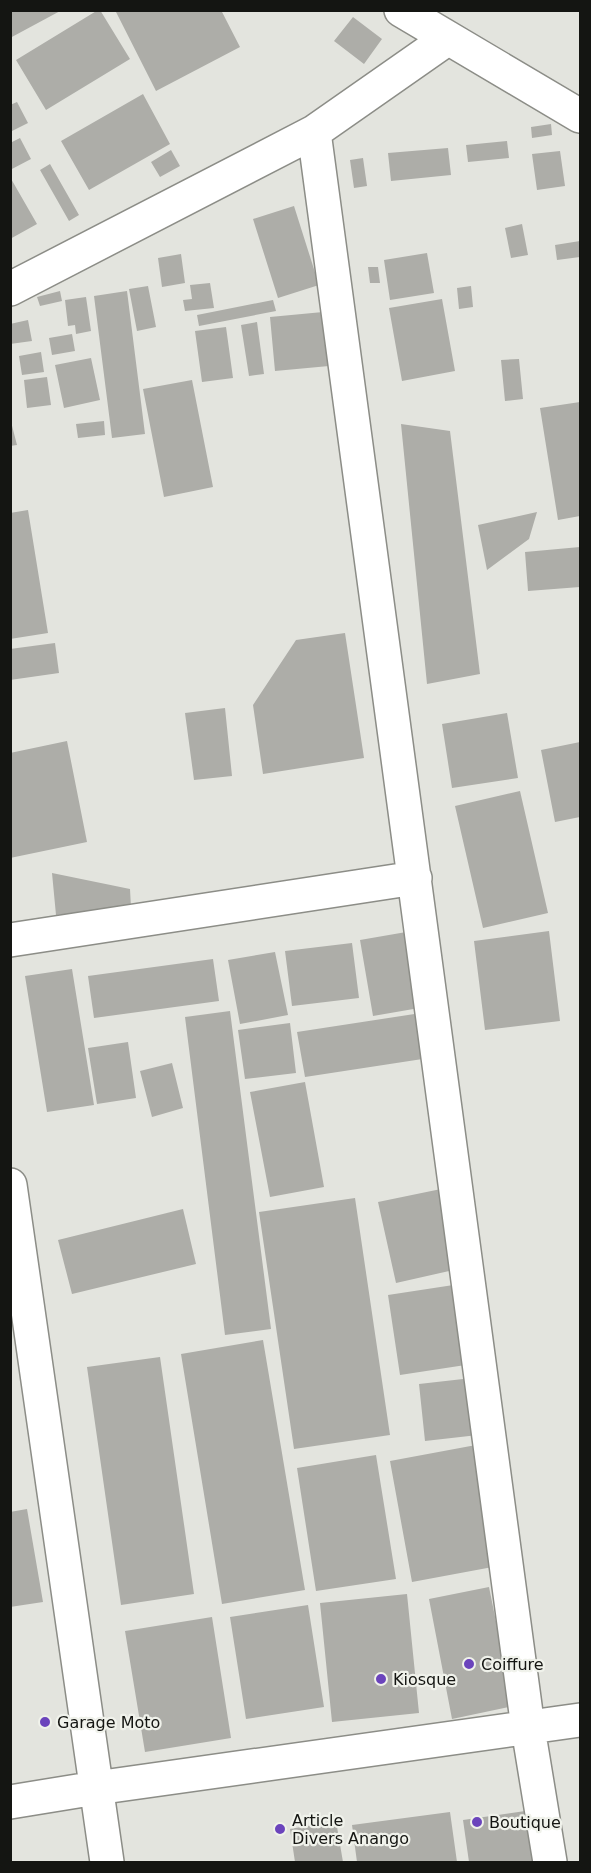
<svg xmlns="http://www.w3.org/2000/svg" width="591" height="1873" viewBox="0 0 591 1873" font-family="'DejaVu Sans',sans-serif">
<rect width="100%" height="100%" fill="#e3e4de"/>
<path fill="#adada8" d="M 10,10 L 62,10 L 10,38 Z
M 98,10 L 100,10 L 130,59 L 46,110 L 16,60 Z
M 115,10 L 221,10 L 240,47 L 156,91 Z
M 353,17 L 382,39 L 364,64 L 334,41 Z
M 143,94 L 170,144 L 89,190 L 61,141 Z
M 17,102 L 28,123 L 10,132 L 10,105 Z
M 551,124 L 552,135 L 532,138 L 531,127 Z
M 20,138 L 31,159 L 10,170 L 10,143 Z
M 507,141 L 509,158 L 468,162 L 466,145 Z
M 448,148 L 451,175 L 391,181 L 388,153 Z
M 171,150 L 180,166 L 160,177 L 151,162 Z
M 560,151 L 565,186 L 537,190 L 532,154 Z
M 363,158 L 367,186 L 354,188 L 350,160 Z
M 50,164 L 79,215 L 69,221 L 40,170 Z
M 10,177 L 37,224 L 10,239 Z
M 294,206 L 319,285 L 278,298 L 253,219 Z
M 522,224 L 528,255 L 511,258 L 505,228 Z
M 580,241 L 580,257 L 557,260 L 555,245 Z
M 427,253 L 434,293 L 390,300 L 384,260 Z
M 181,254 L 185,283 L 162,287 L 158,258 Z
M 368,267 L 378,267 L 380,283 L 370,283 Z
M 210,283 L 214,308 L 185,311 L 183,300 L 192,299 L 190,285 Z
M 148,286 L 156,327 L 137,331 L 129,289 Z
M 471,286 L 473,307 L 459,309 L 457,288 Z
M 60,291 L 62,301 L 40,306 L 37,297 Z
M 127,291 L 145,434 L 112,438 L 94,296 Z
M 86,297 L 91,331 L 76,334 L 75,325 L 68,326 L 65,300 Z
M 442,299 L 455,371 L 402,381 L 389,308 Z
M 273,300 L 276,311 L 199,326 L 197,315 Z
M 323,312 L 329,366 L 275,371 L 270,317 Z
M 28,320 L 32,341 L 10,344 L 10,324 Z
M 257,322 L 264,374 L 249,376 L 241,325 Z
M 226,327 L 233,378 L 202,382 L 195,331 Z
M 72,334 L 75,351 L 52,355 L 49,338 Z
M 41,352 L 44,372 L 22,375 L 19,356 Z
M 91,358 L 100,400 L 64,408 L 55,365 Z
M 519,359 L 523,399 L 505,401 L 501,360 Z
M 47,377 L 51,405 L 27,408 L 24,380 Z
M 192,380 L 213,487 L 164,497 L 143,389 Z
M 580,402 L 580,516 L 558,520 L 540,408 Z
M 10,418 L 17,445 L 10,446 Z
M 104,421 L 105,435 L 78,438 L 76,424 Z
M 401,424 L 450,431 L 480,674 L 427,684 Z
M 28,510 L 48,633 L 10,639 L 10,513 Z
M 537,512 L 529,539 L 487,570 L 478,525 Z
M 580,547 L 580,587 L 528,591 L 525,552 Z
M 345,633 L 364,758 L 263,774 L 253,705 L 296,640 Z
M 55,643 L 59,673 L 10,680 L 10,649 Z
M 225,708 L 232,776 L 194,780 L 185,713 Z
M 507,713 L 518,778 L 452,788 L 442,724 Z
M 67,741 L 87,842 L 10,858 L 10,753 Z
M 580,742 L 580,817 L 555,822 L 541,750 Z
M 520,791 L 548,913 L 483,928 L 455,806 Z
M 52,873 L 130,889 L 131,908 L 56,915 Z
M 412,931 L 425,1007 L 373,1016 L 360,940 Z
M 549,931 L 560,1021 L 485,1030 L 474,941 Z
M 352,943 L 359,998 L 292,1006 L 285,951 Z
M 275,952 L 288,1015 L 240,1024 L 228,960 Z
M 213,959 L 219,1001 L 94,1018 L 88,976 Z
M 72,969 L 94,1105 L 47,1112 L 25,976 Z
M 230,1011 L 271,1329 L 225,1335 L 185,1017 Z
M 421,1013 L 429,1058 L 305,1077 L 297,1032 Z
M 290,1023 L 296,1073 L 245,1079 L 238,1030 Z
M 128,1042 L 136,1098 L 97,1104 L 88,1048 Z
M 172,1063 L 183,1108 L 152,1117 L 140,1071 Z
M 305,1082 L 324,1187 L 270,1197 L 250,1092 Z
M 441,1189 L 458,1269 L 396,1283 L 378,1202 Z
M 355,1198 L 390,1435 L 294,1449 L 259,1212 Z
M 183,1209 L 196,1264 L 72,1294 L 58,1240 Z
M 460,1284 L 472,1364 L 400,1375 L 388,1295 Z
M 263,1340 L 305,1590 L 222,1604 L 181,1354 Z
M 160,1357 L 194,1594 L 121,1605 L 87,1367 Z
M 472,1378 L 478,1435 L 425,1441 L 419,1384 Z
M 476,1445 L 498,1566 L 412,1582 L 390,1461 Z
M 376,1455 L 396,1579 L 316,1591 L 297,1468 Z
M 27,1509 L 43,1602 L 10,1607 L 10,1512 Z
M 489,1587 L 513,1706 L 452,1719 L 429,1599 Z
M 407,1594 L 419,1713 L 332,1722 L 320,1603 Z
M 308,1605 L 324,1707 L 246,1719 L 230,1617 Z
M 212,1617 L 231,1738 L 145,1752 L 125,1631 Z
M 539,1809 L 546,1862 L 469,1862 L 463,1820 Z
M 450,1812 L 457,1862 L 357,1862 L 352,1825 Z
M 336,1821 L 343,1862 L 295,1862 L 290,1829 Z"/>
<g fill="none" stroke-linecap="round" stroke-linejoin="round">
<g stroke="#8c8d87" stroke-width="36">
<path id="street" d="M 401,10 L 580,116
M 314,132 L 528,1728 L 550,1862
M 10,289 L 314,132 L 447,39
M 10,940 L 415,878
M 10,1185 L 107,1862
M 10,1802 L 96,1788 L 580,1720"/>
</g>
<use href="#street" stroke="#fff" stroke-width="33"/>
</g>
<g fill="#6b44bc" stroke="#f0f2eb" stroke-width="2">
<circle cx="469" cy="1664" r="6"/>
<circle cx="381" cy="1679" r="6"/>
<circle cx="45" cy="1722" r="6"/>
<circle cx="477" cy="1822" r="6"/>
<circle cx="280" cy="1829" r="6"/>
</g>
<g text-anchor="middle" stroke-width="4.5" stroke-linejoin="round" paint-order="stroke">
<g font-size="16" fill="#141512" stroke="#f0f2eb" text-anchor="start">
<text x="481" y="1670">Coiffure</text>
<text x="393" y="1685">Kiosque</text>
<text x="57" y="1728">Garage Moto</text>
<text x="292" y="1826">Article<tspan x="292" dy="18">Divers Anango</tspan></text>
<text x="489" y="1828">Boutique</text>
</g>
</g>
<rect width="591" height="1873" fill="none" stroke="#141512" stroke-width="24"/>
</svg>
